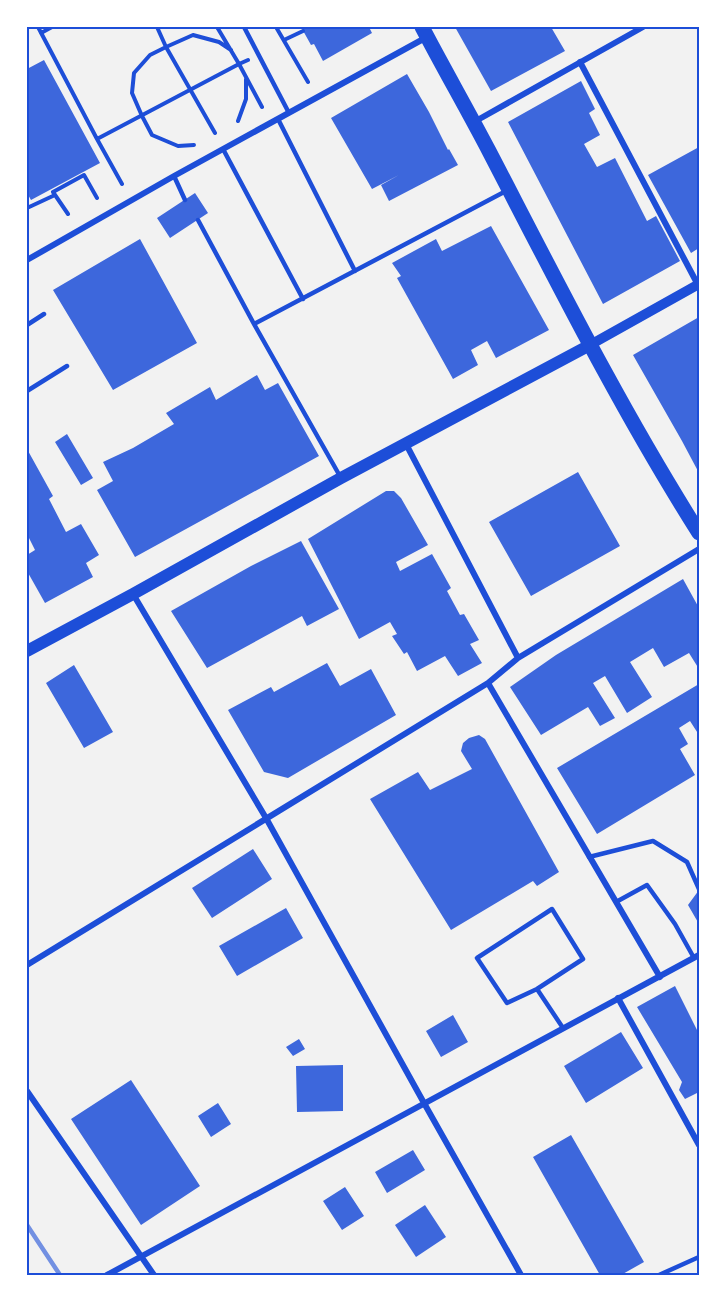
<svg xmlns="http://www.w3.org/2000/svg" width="726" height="1302" viewBox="0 0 726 1302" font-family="Commissioner,sans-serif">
<rect width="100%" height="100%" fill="#f2f2f2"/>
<path fill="#3d67dc" d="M 301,27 L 369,27 L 372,33 L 323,61 L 314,44 L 311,45 Z
M 455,27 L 551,27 L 565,51 L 491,91 Z
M 44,60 L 100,163 L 31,200 L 27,193 L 27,69 Z
M 407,74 L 429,112 L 448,150 L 449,149 L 458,165 L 389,201 L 381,185 L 399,175 L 372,189 L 331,118 Z
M 581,81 L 595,109 L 589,113 L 600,135 L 584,144 L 597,167 L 615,158 L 647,221 L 656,216 L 680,261 L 603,304 L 508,122 Z
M 699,147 L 699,248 L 691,253 L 648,175 Z
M 195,193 L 208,213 L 170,238 L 157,218 Z
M 491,226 L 549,330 L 496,358 L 487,341 L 471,350 L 478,365 L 453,379 L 397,278 L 401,276 L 392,263 L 436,239 L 442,251 Z
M 140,239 L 197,343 L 113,390 L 53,290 Z
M 699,317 L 699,473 L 682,441 L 633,355 Z
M 257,375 L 265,390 L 278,383 L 319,456 L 135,557 L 97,490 L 113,481 L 103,462 L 133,448 L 174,424 L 166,413 L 210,387 L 216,400 Z
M 67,434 L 93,478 L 81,485 L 55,442 Z
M 27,449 L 53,496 L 49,499 L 66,532 L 81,524 L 99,555 L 86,563 L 93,577 L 45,603 L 27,571 L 27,555 L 35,550 L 27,534 Z
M 578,472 L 620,546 L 531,596 L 489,522 Z
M 386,491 L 394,491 L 401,498 L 428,545 L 396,562 L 400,571 L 432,554 L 451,588 L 447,591 L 460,615 L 464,614 L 479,640 L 470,644 L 482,663 L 458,676 L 445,656 L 417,671 L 407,652 L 404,654 L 392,636 L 397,634 L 390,622 L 359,639 L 308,539 Z
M 301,541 L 339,609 L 307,626 L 302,616 L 207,668 L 171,611 L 251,566 Z
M 683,579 L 699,608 L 699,669 L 689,653 L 664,667 L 653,648 L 630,662 L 652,697 L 627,713 L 605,676 L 593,683 L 615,718 L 600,726 L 588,707 L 541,735 L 510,687 L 556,655 Z
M 327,663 L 340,686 L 371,669 L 396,715 L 288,778 L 264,772 L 228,710 L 271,687 L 274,692 Z
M 74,665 L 113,732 L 84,748 L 46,683 Z
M 699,684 L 699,735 L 690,721 L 679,728 L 688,744 L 680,749 L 695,775 L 597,834 L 557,768 Z
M 479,735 L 485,739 L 559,872 L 537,886 L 533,881 L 451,930 L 370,799 L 418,772 L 430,790 L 472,769 L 461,751 L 463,743 L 469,738 Z
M 253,849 L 272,879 L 212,918 L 192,888 Z
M 699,890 L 699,924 L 688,905 Z
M 286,908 L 303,938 L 237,976 L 219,946 Z
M 675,986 L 699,1034 L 699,1092 L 685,1099 L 679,1090 L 682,1082 L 637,1007 Z
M 453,1015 L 468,1042 L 441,1057 L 426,1031 Z
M 621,1032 L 643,1068 L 586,1103 L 564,1066 Z
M 299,1039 L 305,1049 L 293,1056 L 286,1047 Z
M 343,1065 L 343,1111 L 297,1112 L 296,1066 Z
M 131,1080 L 200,1186 L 141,1225 L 71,1119 Z
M 218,1103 L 231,1124 L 211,1137 L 198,1116 Z
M 571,1135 L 644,1262 L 621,1275 L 600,1275 L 533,1157 Z
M 413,1150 L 425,1170 L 387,1193 L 375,1172 Z
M 345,1187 L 364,1216 L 342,1230 L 323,1201 Z
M 425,1205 L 446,1237 L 416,1257 L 395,1225 Z"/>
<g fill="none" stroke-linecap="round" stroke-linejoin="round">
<path stroke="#1d4ed8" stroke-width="4" d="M 38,27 L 97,139
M 157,27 L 166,47 L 150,55 L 134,73 L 132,93 L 142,116 L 152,135 L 178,146 L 194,145
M 217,27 L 239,64 L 248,60
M 276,27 L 308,82
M 41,33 L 52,27
M 284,40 L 303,31
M 238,121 L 246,99 L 246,79
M 215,133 L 166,47 L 193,35 L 219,42 L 231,50
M 122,184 L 97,139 L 239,64 L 262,107
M 27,208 L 55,195
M 68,214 L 53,192 L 84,175 L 97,198"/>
<path stroke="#1d4ed8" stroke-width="4.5" d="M 244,27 L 289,113
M 278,119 L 355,271
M 223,149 L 303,299
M 174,176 L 185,200
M 198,220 L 254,324 L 341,478
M 254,324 L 506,191
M 27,325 L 44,314
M 27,391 L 67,366
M 589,857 L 653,841 L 687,862 L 699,889
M 616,902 L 647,885 L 675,924 L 694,958
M 537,989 L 507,1003 L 477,958 L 552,909 L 583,959 L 537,989 L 563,1028
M 659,1275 L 699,1257"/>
<path stroke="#1d4ed8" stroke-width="6" d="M 580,62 L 698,285
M 474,122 L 643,27
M 27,260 L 174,176 L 427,37
M 406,444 L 518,658
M 133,594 L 266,818 L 424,1103 L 521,1275
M 488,683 L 660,977
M 27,965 L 488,683 L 518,658 L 699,549
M 618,998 L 699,1145
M 27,1091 L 154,1275
M 107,1275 L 699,955"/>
<path stroke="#1d4ed8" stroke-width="10" d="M 590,345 L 699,284"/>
<path stroke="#1d4ed8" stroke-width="12" d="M 27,651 L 133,594 L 341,478 L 590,345"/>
<path stroke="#1d4ed8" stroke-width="15" d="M 422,27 C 444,69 467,109 489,151 C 556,280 621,410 699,533"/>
<path stroke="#7290e2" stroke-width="4.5" d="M 27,1225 L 60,1275"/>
</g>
<rect width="726" height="1302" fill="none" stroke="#ffffff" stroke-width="57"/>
<rect x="28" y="28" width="670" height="1246" fill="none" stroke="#1d4ed8" stroke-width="2"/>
</svg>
